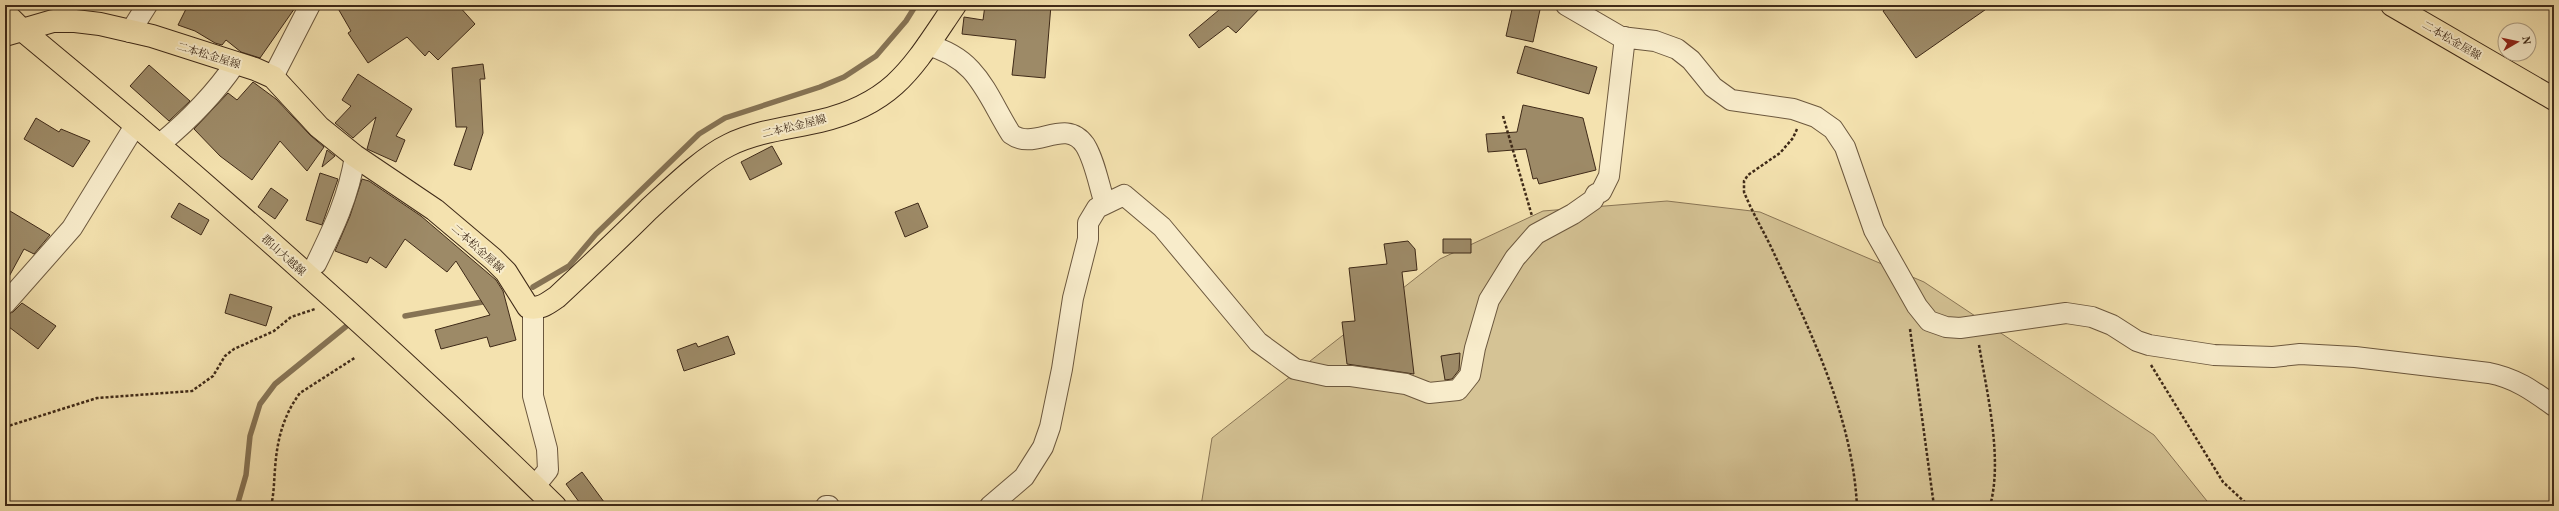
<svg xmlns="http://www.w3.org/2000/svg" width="2559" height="511" viewBox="0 0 2559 511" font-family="Vollkorn,'Noto Serif JP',serif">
<rect width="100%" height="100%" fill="#f4e2af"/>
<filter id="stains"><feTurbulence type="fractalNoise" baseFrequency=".005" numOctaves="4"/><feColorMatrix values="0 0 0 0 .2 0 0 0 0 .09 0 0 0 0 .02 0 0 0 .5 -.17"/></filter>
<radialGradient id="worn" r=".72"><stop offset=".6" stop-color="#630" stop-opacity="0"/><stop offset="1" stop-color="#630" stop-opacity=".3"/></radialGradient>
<path fill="#d5c395" stroke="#8a7656" d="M 1667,201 L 1760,212 L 1924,282 L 2154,435 L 2211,506 L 1201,506 L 1212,438 L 1440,259 L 1543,211 Z"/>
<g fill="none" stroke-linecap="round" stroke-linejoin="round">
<path stroke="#867354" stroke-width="5.5" d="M 533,287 L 569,266 L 596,234 L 699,134 L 725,118 L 820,87 L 844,77 L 876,56 L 906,21 L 916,5
M 405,316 L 488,301
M 237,506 L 246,475 L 250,436 L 260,404 L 275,384 L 349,324"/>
</g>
<path fill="#9d8a67" stroke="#3f2a18" d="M 188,5 L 297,5 L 260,58 L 241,52 L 226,40 L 222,45 L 215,43 L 195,31 L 178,25 Z
M 336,5 L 458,5 L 475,24 L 438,60 L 429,51 L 425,56 L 407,37 L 368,63 L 348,33 L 351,31 Z
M 985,5 L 1051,5 L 1045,78 L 1012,75 L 1016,40 L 962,34 L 964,17 L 983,20 Z
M 1225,5 L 1263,5 L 1236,33 L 1228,26 L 1199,48 L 1189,35 Z
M 1513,5 L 1541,5 L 1533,42 L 1506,36 Z
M 1891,5 L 1992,5 L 1916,58 L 1883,11 Z
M 1525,46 L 1597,67 L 1589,94 L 1517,73 Z
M 483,64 L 485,79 L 480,79 L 483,133 L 471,170 L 454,165 L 467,127 L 456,127 L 452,68 Z
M 149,65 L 190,101 L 169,121 L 130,86 Z
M 358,74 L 412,109 L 396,136 L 405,140 L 396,162 L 367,149 L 376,117 L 353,138 L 335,123 L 351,106 L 342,100 Z
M 253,82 L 276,99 L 310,135 L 324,147 L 307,171 L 280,141 L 252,180 L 220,156 L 194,129 L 228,93 L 237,100 Z
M 1523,105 L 1583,118 L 1596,170 L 1539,184 L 1537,178 L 1533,179 L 1526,149 L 1488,152 L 1486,134 L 1517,132 Z
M 36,118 L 59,132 L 61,129 L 90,141 L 73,167 L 24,139 Z
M 772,146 L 782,164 L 750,180 L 741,162 Z
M 327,150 L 335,156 L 322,167 Z
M 320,173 L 338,179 L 322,225 L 306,220 Z
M 362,179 L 369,181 L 421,216 L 496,280 L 503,291 L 516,340 L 490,347 L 487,337 L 441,349 L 435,330 L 490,315 L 456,261 L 447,272 L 405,239 L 386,268 L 370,257 L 367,263 L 335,251 L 350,216 Z
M 271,188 L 288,200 L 275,219 L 258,207 Z
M 179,203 L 209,220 L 201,235 L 171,217 Z
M 918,203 L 928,227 L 905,237 L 895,212 Z
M 5,208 L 50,235 L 34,254 L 24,249 L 5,284 Z
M 1443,239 L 1471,239 L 1471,253 L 1443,253 Z
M 1408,241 L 1415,249 L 1417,270 L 1402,272 L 1414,374 L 1347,364 L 1342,322 L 1355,321 L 1349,268 L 1387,264 L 1384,244 Z
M 230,294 L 272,307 L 266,326 L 225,313 Z
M 22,303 L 56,326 L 38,349 L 5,324 L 5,315 L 13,312 Z
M 728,336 L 735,354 L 684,371 L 677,350 L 696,343 L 698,347 Z
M 1460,353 L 1459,370 L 1452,379 L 1445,380 L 1441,356 Z
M 582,472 L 607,506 L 582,506 L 566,484 Z"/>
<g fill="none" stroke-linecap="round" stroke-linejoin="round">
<g stroke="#6c583e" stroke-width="22">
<path id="street" d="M 1566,5 L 1621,37 L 1655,41 L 1677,49 L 1691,60 L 1713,87 L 1731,100 L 1793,109 L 1816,117 L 1833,129 L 1845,147 L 1874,230 L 1917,306 L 1929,321 L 1946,327 L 1960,328 L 2066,313 L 2092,317 L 2112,325 L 2137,341 L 2149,345 L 2214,355 L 2273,357 L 2300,354 L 2355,357 L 2489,373 C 2515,378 2532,390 2554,406
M 130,32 L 147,5
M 927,45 C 978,58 986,94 1011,134 C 1035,152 1065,116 1085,145 C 1095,161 1099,186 1105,204
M 273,77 L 310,5
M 160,144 C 189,120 214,95 235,64
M 316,264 C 333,229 349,196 355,156
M 5,304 L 72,228 L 136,124
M 533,308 L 533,396 L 547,449 L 548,470 L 535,486
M 826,506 L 829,506
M 990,506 L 1024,477 L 1043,447 L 1050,427 L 1062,369 L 1073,298 L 1088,239 L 1088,223 L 1097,208 L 1124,195 L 1162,227 L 1258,342 L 1295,369 L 1327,376 L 1351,376 L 1406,384 L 1429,393 L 1458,390 L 1470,375 L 1475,348 L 1489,300 L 1515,258 L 1536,234 L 1573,214 L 1593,200 L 1596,194 L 1601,192 L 1609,176 L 1625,37"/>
</g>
<g stroke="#3f2a18" stroke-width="24">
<path id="primary" d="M 2392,5 L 2554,99
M 5,13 L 21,29 C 205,181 384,339 555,506
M 5,35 L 53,21 L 75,21 L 100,24 L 152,36 L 255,69 L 273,77 L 319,127 L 355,156 L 435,210 L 493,259 L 506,272 L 528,307 C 540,310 548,303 557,297 C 588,268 619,239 649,209 C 671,189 702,158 729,145 C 757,131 790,128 820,121 C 896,103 914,65 955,5"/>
</g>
<path stroke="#3f2a18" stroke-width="2.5" stroke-dasharray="3 2" stroke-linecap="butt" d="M 1503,116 L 1532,216
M 1797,129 L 1793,138 L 1780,153 L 1748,175 L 1744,181 L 1744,192 C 1752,212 1763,230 1772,249 C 1810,331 1852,414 1857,506
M 1910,329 L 1934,506
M 1979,345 C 1987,393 2003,459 1990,506
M 2151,365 L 2223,482 L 2249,506
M 5,427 L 97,398 L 192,391 L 213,376 L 225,356 L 234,349 L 274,331 L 291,317 L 315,309
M 271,506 C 274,494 274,481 275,469 C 277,440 283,416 300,393 L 356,357"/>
<use href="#street" stroke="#f8eccb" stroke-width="20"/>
<use href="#primary" stroke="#f4e2af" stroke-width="22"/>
</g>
<g text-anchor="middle" stroke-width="4" stroke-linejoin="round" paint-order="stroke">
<g font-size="11" fill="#3f2a18" stroke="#f8eccb">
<text transform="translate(2452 40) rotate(30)" y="4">二本松金屋線</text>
<text transform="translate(209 55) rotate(17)" y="4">二本松金屋線</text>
<text transform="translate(794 126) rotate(-14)" y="4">二本松金屋線</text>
<text transform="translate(478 248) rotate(42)" y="4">二本松金屋線</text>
<text transform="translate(284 255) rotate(42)" y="4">郡山大越線</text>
</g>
</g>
<rect width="2559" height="511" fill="none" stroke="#f4e2af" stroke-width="20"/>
<rect x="6" y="6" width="2547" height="499" fill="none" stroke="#3f2a18" stroke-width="2"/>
<rect x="10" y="10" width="2539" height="491" fill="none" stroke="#3f2a18"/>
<g transform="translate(2517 42) rotate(81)"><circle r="19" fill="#f8eccb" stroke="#ae9e83"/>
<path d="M0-3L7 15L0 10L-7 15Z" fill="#8f2418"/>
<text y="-6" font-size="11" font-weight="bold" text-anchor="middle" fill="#3f2a18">N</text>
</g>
<rect width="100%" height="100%" filter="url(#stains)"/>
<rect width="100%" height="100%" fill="url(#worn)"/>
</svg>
